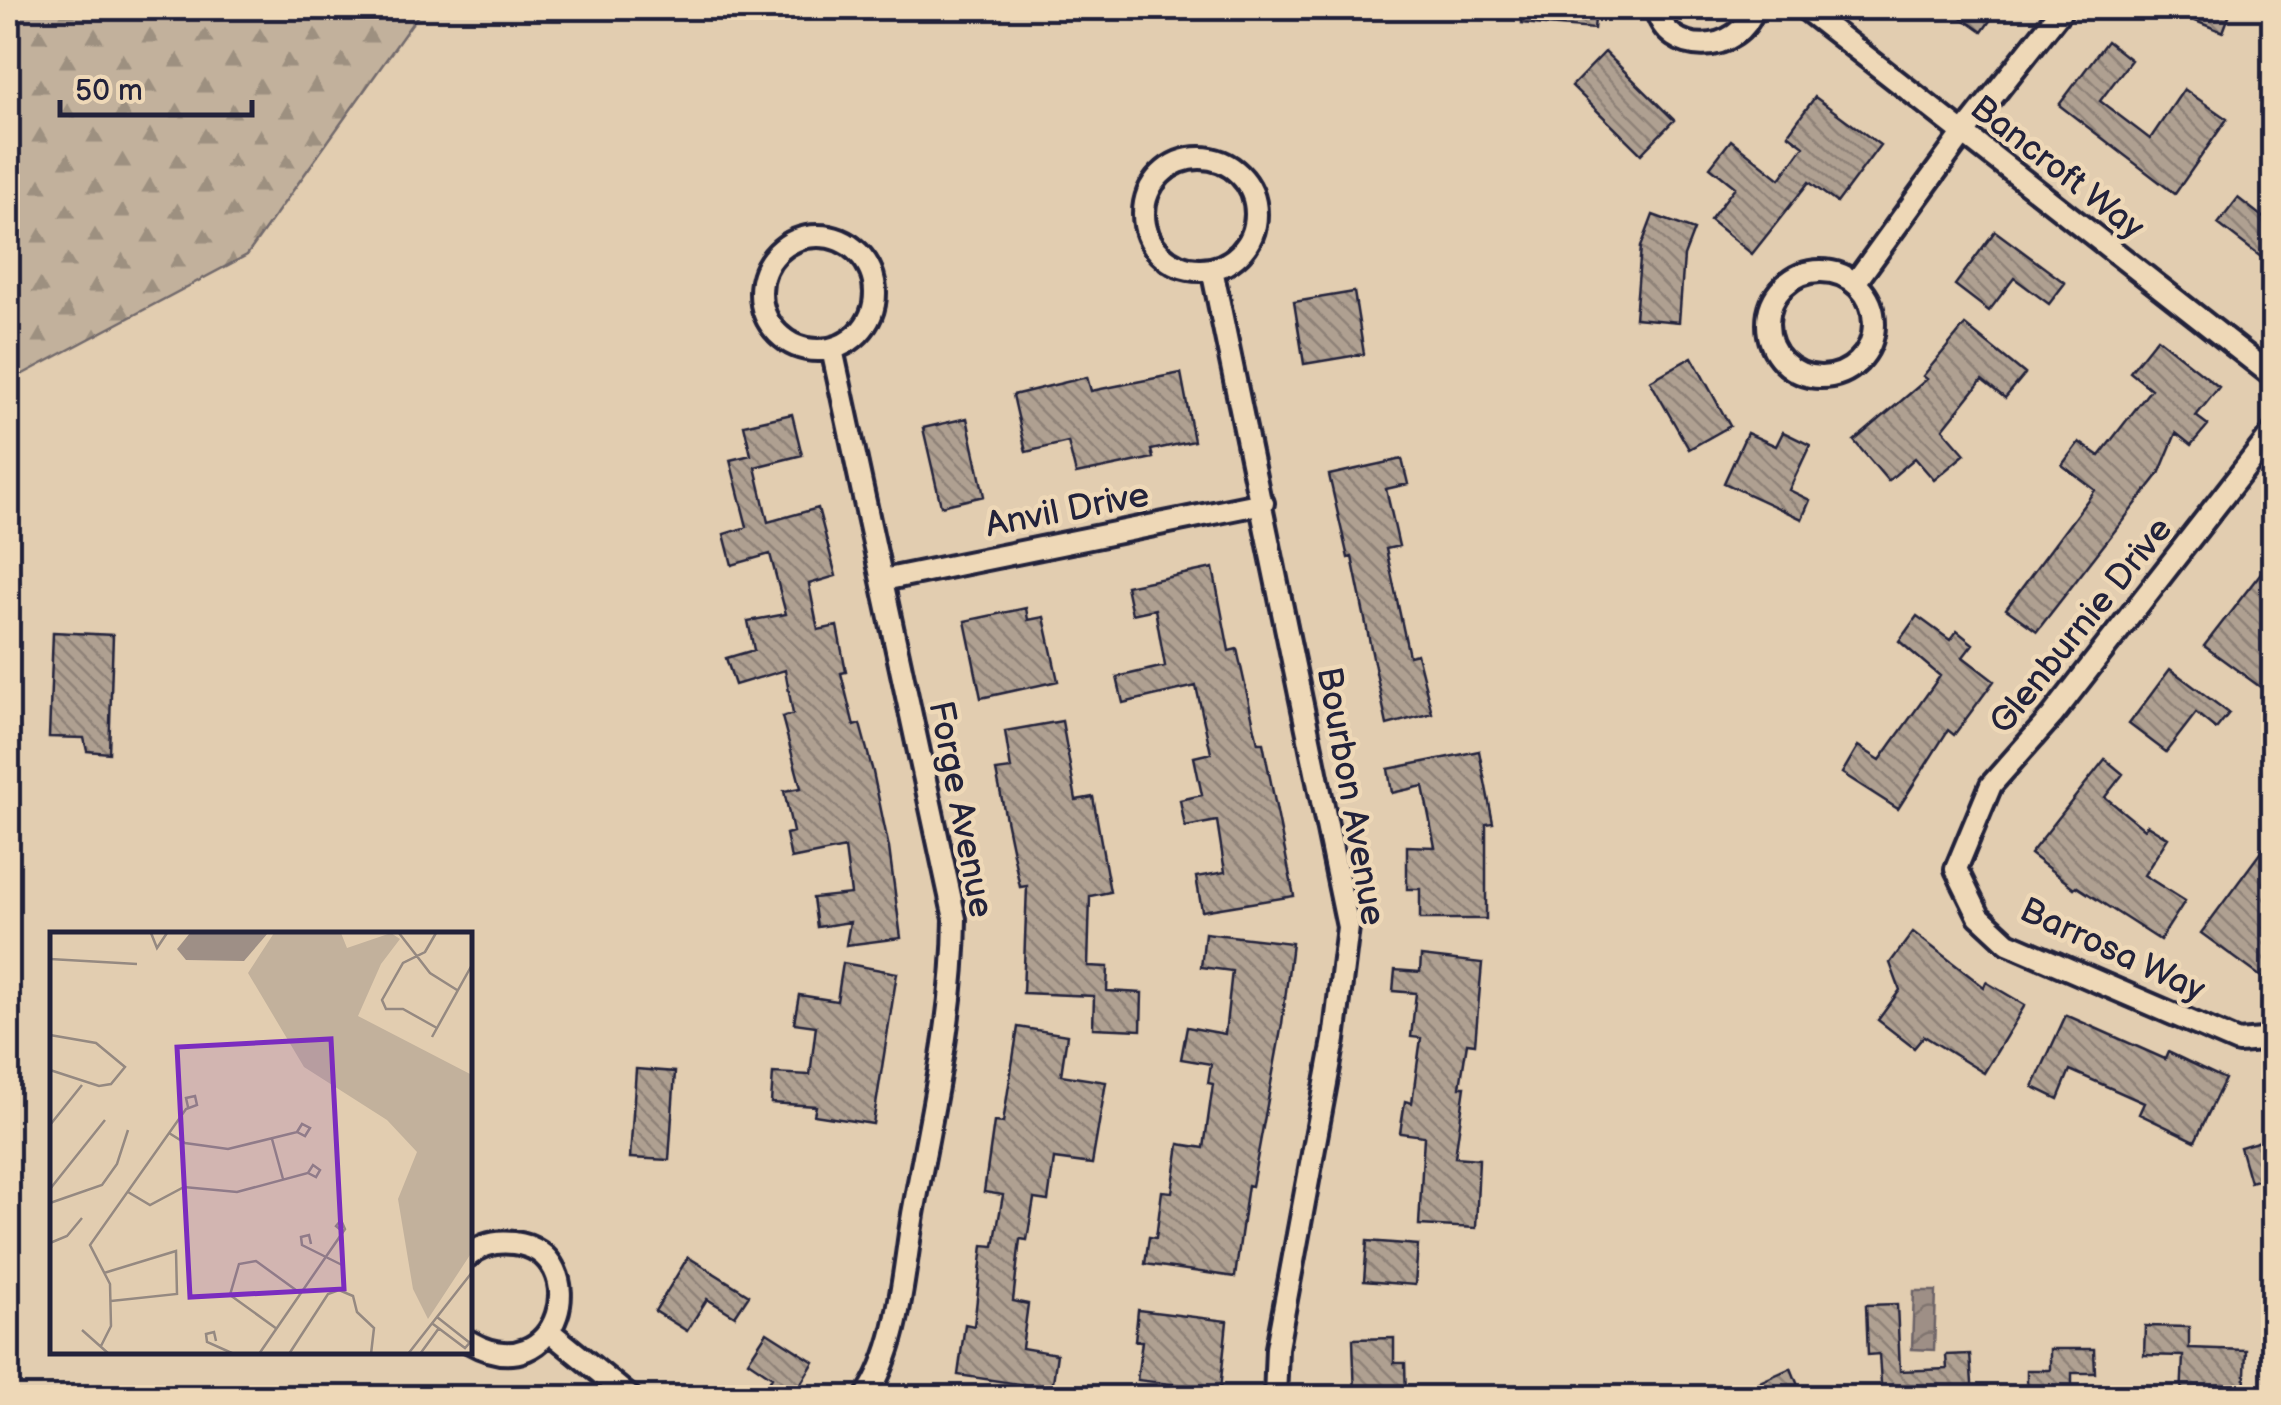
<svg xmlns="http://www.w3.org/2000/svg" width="2281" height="1405" viewBox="0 0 2281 1405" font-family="'Balsamiq Sans',sans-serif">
<defs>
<pattern id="forest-firs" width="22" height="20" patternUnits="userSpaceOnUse" patternTransform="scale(2.5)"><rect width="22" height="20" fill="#c2b19c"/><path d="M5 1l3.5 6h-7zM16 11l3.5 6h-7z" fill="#9d9080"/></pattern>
<pattern id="water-waves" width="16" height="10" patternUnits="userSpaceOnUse" patternTransform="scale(2.5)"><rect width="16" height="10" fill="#9e8f86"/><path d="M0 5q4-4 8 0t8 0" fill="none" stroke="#80746f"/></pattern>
<pattern id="building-back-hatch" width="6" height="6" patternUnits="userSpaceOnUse" patternTransform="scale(2.5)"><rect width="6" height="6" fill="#afa091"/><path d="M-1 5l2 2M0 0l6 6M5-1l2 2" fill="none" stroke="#8e8278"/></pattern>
</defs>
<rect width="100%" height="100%" fill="#e2cdb0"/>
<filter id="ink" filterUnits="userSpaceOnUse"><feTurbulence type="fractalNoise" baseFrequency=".01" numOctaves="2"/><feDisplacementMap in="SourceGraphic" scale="20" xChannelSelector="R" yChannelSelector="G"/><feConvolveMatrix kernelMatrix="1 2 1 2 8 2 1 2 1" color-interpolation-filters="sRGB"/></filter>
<g filter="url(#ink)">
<path fill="url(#forest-firs)" stroke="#726a6c" stroke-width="2.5" d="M 8,8 L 423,8 L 247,255 L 8,382 Z"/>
<path fill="url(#water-waves)" stroke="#6c6368" stroke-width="2.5" d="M 1914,1291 L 1936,1291 L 1934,1350 L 1912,1349 Z"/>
<path fill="url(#building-back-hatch)" stroke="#22223b" stroke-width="2.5" d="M 1522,8 L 1596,8 L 1594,29 L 1522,23 Z
M 1948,8 L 1999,8 L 1982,32 Z
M 2163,8 L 2232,8 L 2223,32 Z
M 2107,41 L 2131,60 L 2100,101 L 2150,139 L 2184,89 L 2227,119 L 2175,194 L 2059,105 Z
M 1605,52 L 1674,120 L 1641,154 L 1572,86 Z
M 1815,97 L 1880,145 L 1837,203 L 1809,182 L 1752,254 L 1710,220 L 1735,187 L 1710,167 L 1731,140 L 1780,179 L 1804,146 L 1788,134 Z
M 2238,198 L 2274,226 L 2274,267 L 2218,224 Z
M 1653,215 L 1694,230 L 1684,256 L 1679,322 L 1635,318 L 1641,247 Z
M 1995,231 L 2065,283 L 2049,304 L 2014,278 L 1989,311 L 1955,285 Z
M 1354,292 L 1364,354 L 1304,364 L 1294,302 Z
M 1965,325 L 2025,374 L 2005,398 L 1982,380 L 1943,429 L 1965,454 L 1934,480 L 1915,458 L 1888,481 L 1854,441 L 1927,379 L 1923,376 Z
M 2157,338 L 2219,387 L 2196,416 L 2208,425 L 2191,445 L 2176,433 L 2159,474 L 2037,631 L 2006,609 L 2095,490 L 2062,465 L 2079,442 L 2099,456 L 2151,389 L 2130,372 Z
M 1692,357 L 1730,426 L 1689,449 L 1650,381 Z
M 1181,373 L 1194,441 L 1151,450 L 1153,458 L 1076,474 L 1068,442 L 1026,452 L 1013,395 L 1087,377 L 1091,391 Z
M 792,414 L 802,455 L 755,467 L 768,522 L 818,508 L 836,576 L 809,584 L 818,630 L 837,626 L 846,672 L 841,673 L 854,726 L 860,724 L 873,772 L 889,848 L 901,938 L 846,945 L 850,922 L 817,927 L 813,898 L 851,894 L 845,848 L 791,859 L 786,834 L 793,832 L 784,791 L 801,788 L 782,717 L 793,714 L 785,670 L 735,685 L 726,658 L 754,650 L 748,621 L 786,614 L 770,554 L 732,565 L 724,534 L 747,527 L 730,460 L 751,455 L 744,425 Z
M 967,418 L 984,496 L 941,506 L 923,428 Z
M 1783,432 L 1810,445 L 1789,490 L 1810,500 L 1802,519 L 1724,483 L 1747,433 L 1776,446 Z
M 1402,459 L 1408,484 L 1386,489 L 1399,546 L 1386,549 L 1409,656 L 1417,654 L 1432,713 L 1387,725 L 1352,557 L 1348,558 L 1329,475 Z
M 2274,556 L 2274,641 L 2266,651 L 2274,657 L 2274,697 L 2204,646 Z
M 1213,568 L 1229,651 L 1237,649 L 1258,743 L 1263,743 L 1294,896 L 1202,911 L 1196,877 L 1225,872 L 1217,821 L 1185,827 L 1180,800 L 1202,795 L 1194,757 L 1211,753 L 1196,686 L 1123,703 L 1117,677 L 1165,666 L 1155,609 L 1132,614 L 1126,586 Z
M 1026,608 L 1028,620 L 1044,617 L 1058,681 L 981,698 L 965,621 Z
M 1917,616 L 1950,640 L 1957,631 L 1973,644 L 1963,657 L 1994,681 L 1954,735 L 1948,730 L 1898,809 L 1842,773 L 1858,746 L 1880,760 L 1940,676 L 1899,641 Z
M 53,632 L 113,635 L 109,753 L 87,751 L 84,738 L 49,737 Z
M 2170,669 L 2229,713 L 2216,729 L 2196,713 L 2166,752 L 2129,724 Z
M 1062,721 L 1076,800 L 1093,797 L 1110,892 L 1090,896 L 1088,966 L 1108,967 L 1107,991 L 1142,993 L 1141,1030 L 1093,1028 L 1094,996 L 1023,993 L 1027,886 L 1020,887 L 996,771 L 1011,769 L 1005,731 Z
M 1479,751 L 1493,823 L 1486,824 L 1486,919 L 1420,919 L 1420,889 L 1407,889 L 1407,846 L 1435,847 L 1423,786 L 1392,793 L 1388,769 Z
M 2105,759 L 2123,774 L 2105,797 L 2144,829 L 2147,825 L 2168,838 L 2144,875 L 2185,901 L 2160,940 L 2076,886 L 2074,888 L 2030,854 Z
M 2274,834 L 2274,965 L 2264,979 L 2201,933 Z
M 1913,932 L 1984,987 L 1986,982 L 2025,1005 L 1984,1073 L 1924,1036 L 1914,1048 L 1878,1020 L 1900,990 L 1890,963 Z
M 1205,933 L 1292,943 L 1282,1024 L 1252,1186 L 1248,1185 L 1235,1277 L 1145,1264 L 1149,1237 L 1156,1238 L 1162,1191 L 1172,1192 L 1179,1144 L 1204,1148 L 1213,1084 L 1208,1083 L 1211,1064 L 1181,1059 L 1187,1027 L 1225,1034 L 1232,971 L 1201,967 Z
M 1421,956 L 1482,963 L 1475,1044 L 1467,1043 L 1460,1087 L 1465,1087 L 1455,1157 L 1479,1159 L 1476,1228 L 1419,1225 L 1424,1136 L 1400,1133 L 1405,1101 L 1412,1103 L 1421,1038 L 1411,1037 L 1416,993 L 1393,991 L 1395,970 L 1420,972 Z
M 843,963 L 897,973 L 873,1124 L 814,1115 L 816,1106 L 771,1103 L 773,1073 L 810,1075 L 816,1026 L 794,1023 L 799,995 L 837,1001 Z
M 2066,1015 L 2165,1059 L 2168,1052 L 2225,1079 L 2195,1141 L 2139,1114 L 2144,1103 L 2070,1070 L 2058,1099 L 2033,1087 Z
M 1018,1027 L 1067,1035 L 1061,1075 L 1106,1082 L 1092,1164 L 1054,1159 L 1048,1201 L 1034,1199 L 1027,1240 L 1020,1239 L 1013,1301 L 1028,1304 L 1022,1348 L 1057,1354 L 1052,1389 L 958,1375 L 965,1324 L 974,1326 L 983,1245 L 994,1246 L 1003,1195 L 984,1192 L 994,1122 L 1003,1123 Z
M 636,1069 L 675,1072 L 669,1160 L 630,1158 Z
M 2274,1137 L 2274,1175 L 2250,1182 L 2240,1147 Z
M 1367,1241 L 1418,1245 L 1415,1285 L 1364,1281 Z
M 688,1257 L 749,1295 L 735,1316 L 707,1299 L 687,1331 L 655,1311 Z
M 1897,1304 L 1900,1371 L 1947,1369 L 1946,1355 L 1970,1354 L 1973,1398 L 1882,1398 L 1879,1354 L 1868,1355 L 1866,1305 Z
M 1138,1310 L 1227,1321 L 1220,1390 L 1137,1380 L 1142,1341 L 1135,1341 Z
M 2145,1326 L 2189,1327 L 2189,1348 L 2246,1350 L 2244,1398 L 2181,1398 L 2183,1356 L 2144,1355 Z
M 767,1332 L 814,1362 L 792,1398 L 759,1398 L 772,1377 L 748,1361 Z
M 1394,1338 L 1394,1363 L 1405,1363 L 1406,1398 L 1355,1398 L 1353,1339 Z
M 2050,1349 L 2094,1349 L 2095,1373 L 2072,1373 L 2072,1398 L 2027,1398 L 2027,1370 L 2050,1370 Z
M 1791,1368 L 1803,1398 L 1724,1398 Z"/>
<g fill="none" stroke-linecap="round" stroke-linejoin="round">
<g stroke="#22223b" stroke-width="28">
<path id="street" d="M 1656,8 C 1667,59 1740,55 1754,8
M 1804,8 L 2274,377
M1144 214a56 56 0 1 1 112 0a56 56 0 1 1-112 0Z
M761 293a57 57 0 1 1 114 0a57 57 0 1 1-114 0Z
M 1212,269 L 1348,927 L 1334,1040 L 1277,1348 L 1275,1398
M1768 324a53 53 0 1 1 106 0a53 53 0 1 1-106 0Z
M 1855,283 L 1963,134 L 2062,9
M 832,349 L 955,919 C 954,1019 931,1116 913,1214 C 903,1274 900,1347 865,1398
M 2274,431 L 2052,716 L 1991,785 L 1956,869 L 1979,916 L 2008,943 L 2238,1042 L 2274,1039
M 883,580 L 1263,503
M 470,1255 C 482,1244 498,1241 514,1243 C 596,1253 560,1393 470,1342
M 550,1332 L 631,1398"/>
</g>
<use href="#street" stroke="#eed8b7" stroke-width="20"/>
</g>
</g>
<g text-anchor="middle" stroke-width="9" stroke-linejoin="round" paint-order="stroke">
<g font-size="35" fill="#22223b" stroke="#eed8b7">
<text transform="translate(2058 167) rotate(38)" y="12">Bancroft Way</text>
<text transform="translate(1067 509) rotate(-11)" y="12">Anvil Drive</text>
<text transform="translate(2080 625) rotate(-51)" y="12">Glenburnie Drive</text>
<text transform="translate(1352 796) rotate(80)" y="12">Bourbon Avenue</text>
<text transform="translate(962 809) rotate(79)" y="12">Forge Avenue</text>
<text transform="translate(2113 949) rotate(25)" y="12">Barrosa Way</text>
</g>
</g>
<g transform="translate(50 932)">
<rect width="422" height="422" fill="#e2cdb0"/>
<path d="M 224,1 L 291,1 L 297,16 L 341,1 L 350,7 L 331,32 L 308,84 L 422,143 L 422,320 L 378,387 L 363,357 L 348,267 L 367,220 L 337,188 L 254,135 L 198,41 Z" fill="#c2b19c"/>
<path d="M 140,1 L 218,1 L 194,29 L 136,28 L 127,17 Z" fill="#9e8f86"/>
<path fill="none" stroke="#958981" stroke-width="2.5" d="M 101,1 L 107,16 L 117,1M 349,1 L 380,41 L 407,58M 386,1 L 375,20 L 353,31 L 332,68 L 336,77 L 353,77 L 387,96M 0,27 L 87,32M 0,103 L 46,111 L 75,135 L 61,152 L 49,154 L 0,138M 382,105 L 423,31M 0,193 L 32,153M 119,201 L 135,211 L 178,217 L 247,200 L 255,204 L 260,196 L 252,192 L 247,200M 222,207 L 233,247M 0,257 L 55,188M 78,260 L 100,273 L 134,255 L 187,260 L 258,241 L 263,233 L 270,238 L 266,245 L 258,241M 0,271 L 52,253 L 67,232 L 78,198M 0,311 L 17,304 L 32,286M 261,312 L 259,303 L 251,305 L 252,313 L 292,333M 54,341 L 126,319 L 127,362 L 61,369M 387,385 L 420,411M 383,392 L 415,416 L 423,407M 227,397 L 180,363 L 189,332 L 206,329 L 250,361M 32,398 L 59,422M 166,409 L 164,400 L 156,402 L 157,410 L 184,422M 51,414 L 61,394 L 60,352 L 40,313 L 136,177 L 147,173 L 145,164 L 136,166 L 138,175M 209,422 L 295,297 L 291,288 L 286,294 L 292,299M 239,422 L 278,362 L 289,358 L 303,364 L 307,380 L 324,396 L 321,422M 358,422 L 423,339M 370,422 L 389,396"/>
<path fill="#7b2cbf" fill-opacity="0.15" stroke="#7b2cbf" stroke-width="5" d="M 281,107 L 294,357 L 140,365 L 127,115 Z"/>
<rect width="422" height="422" fill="none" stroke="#22223b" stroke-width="5"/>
</g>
<rect width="2281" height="1405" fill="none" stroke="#eed8b7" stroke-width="40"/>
<rect x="20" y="20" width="2241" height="1365" fill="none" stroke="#22223b" stroke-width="4" filter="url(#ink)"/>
<path d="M60 100v15h192v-15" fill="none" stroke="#22223b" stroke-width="5"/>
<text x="75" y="100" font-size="30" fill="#22223b" stroke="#eed8b7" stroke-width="8" paint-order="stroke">50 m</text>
</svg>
